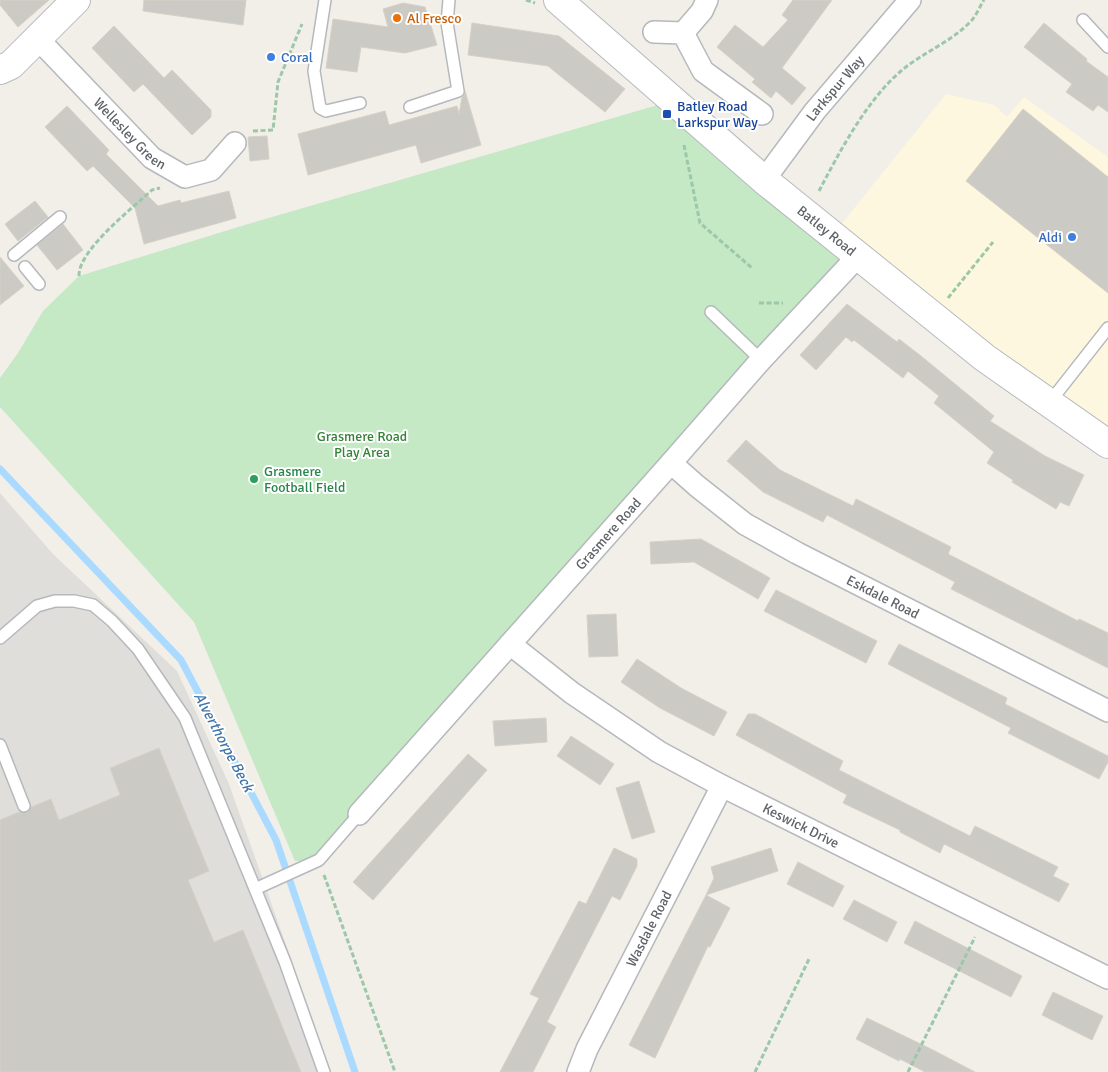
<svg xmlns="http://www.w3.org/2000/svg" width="1108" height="1072" viewBox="0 0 1108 1072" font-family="Signika,sans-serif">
<rect width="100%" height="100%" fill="#f1efe8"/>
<path fill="#fef7e0" d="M 946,94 L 994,105 L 1007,117 L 1024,97 L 1108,157 L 1108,424 L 1102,433 L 836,231 Z"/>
<path fill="#e0deda" d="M 0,493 L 53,554 L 177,671 L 229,784 L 331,1072 L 0,1072 Z"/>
<path fill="#c5e8c5" d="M 675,100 L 859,255 L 319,860 L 295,861 L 194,622 L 0,407 L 0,378 L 18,353 L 43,311 L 79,276 L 248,224 Z"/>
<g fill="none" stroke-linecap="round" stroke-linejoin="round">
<path stroke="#aadaff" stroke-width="7" d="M 0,469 L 181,660 L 276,840 L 355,1072"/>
</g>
<path fill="#cccac5" stroke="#d6d1c6" d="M 0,0 L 49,0 L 18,27 L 0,5 Z
M 144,0 L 246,0 L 243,25 L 143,11 Z
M 793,0 L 832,0 L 782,68 L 806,88 L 792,105 L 776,91 L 771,98 L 752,82 L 755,79 L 717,47 L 735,25 L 763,47 L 788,20 L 782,15 Z
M 403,3 L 425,7 L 437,45 L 405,53 L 361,47 L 357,72 L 326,68 L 333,19 L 388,27 L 383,9 Z
M 472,23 L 559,36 L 625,89 L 605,112 L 548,66 L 468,55 Z
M 1044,23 L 1087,59 L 1086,61 L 1108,77 L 1108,112 L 1098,105 L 1093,111 L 1066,92 L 1072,84 L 1024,47 Z
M 114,26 L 164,78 L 172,70 L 211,110 L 211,117 L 192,135 L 143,84 L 134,92 L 92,48 Z
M 465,91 L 481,145 L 421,163 L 416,145 L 308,175 L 298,134 L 385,111 L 389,125 L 457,106 L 459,114 L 462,97 Z
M 67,106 L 109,150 L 106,154 L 158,206 L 180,200 L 181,203 L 229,191 L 236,218 L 144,244 L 135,208 L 93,166 L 87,171 L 45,127 Z
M 1023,109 L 1108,177 L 1108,293 L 966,181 Z
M 267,136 L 269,159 L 250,161 L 248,137 Z
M 35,201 L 48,217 L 18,241 L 5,224 Z
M 63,224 L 83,250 L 57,270 L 37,245 Z
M 0,257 L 24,286 L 0,305 Z
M 847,304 L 897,342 L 899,339 L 921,356 L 994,416 L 990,421 L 1045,456 L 1084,475 L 1069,506 L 1060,502 L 1056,509 L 1012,482 L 1013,480 L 987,463 L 994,452 L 934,403 L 939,396 L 908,371 L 903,378 L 854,340 L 852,342 L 846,337 L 816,370 L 800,355 Z
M 746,440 L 780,470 L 853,506 L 856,499 L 876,509 L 951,547 L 948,554 L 1078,621 L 1079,619 L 1108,633 L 1108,668 L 951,589 L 955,582 L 827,515 L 823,522 L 763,492 L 727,461 Z
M 701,539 L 770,578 L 758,599 L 694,562 L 651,564 L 650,542 Z
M 776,590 L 877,641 L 866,663 L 764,611 Z
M 616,614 L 618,656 L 589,657 L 587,615 Z
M 899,644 L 1007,698 L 1005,704 L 1108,756 L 1108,762 L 1099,779 L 1008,733 L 1011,728 L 888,664 Z
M 637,659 L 681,688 L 727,712 L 714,736 L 660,708 L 621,682 Z
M 748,714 L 755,714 L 843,761 L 839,770 L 970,836 L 975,826 L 1058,867 L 1053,876 L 1069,884 L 1059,902 L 944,844 L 940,853 L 900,832 L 900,830 L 843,803 L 847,795 L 736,735 Z
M 546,718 L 547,742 L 495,746 L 493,721 Z
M 571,736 L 614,764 L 600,785 L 557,756 Z
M 159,748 L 209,871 L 188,880 L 214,942 L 243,930 L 301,1072 L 0,1072 L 0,820 L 19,812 L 27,813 L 31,807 L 51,799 L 59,820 L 120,795 L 110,768 Z
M 468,754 L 487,770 L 373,900 L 353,882 Z
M 639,781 L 655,832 L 632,839 L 616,788 Z
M 614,848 L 637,859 L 637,866 L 620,900 L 612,896 L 547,1022 L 556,1027 L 533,1072 L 500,1072 L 539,998 L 530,994 L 579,901 L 586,904 Z
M 771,848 L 778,871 L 706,895 L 714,878 L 711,867 Z
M 798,862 L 844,886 L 833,907 L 787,884 Z
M 706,895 L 730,908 L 710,947 L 708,946 L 655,1058 L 629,1045 Z
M 854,900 L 897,922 L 887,942 L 843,919 Z
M 915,921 L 1022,976 L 1011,997 L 904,943 Z
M 1053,992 L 1103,1016 L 1092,1040 L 1042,1015 Z
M 867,1018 L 933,1050 L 975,1072 L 925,1072 L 900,1059 L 899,1061 L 856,1039 Z"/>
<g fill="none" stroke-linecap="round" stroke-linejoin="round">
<g stroke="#b5b8bc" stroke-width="14">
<path id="lane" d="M 325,0 L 314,71 L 320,108 L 326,111 L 360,103
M 1083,20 L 1108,47
M 410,107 L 458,91 L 447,23 L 449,0
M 14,255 L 60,217
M 25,267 L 39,284
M 711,312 L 761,360
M 1049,403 L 1108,328
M 0,638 L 37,606 L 55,601 L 74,601 L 93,605 L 112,621 L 138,649 L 185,718 L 285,962 L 324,1072
M 0,745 L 24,806
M 255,889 L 319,860 L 359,814"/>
</g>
<g stroke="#b5b8bc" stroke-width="24">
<g id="street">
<path d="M 654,32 L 683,33 L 703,71 L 762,114"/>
<path d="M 683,33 L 702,11 L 707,0"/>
<path id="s1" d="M 38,39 L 152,158 L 185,177 L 211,170 L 235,143"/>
<path id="s2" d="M 764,180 L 815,111 L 910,0"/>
<path id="s3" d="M 671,463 L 697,486 L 745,524 L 797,553 L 1108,711"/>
<path id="s4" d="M 510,644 L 572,693 L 659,752 L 722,786 L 1108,978"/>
<path id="s5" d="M 359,814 L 671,463 L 761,360 L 859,255"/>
<path id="s6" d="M 578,1072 L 587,1049 L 722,786"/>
</g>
</g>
<g stroke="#b6babf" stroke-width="30">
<g id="secondary">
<path id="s7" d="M 558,0 L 764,180 L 985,358 L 1108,444"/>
<path d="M 0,70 L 11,65 L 76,0"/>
</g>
</g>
<path stroke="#9cc7a9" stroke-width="3" stroke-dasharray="5 2.5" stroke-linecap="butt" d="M 526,0 L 535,3
M 253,131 L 273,130 L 278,82 L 302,24
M 684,145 L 700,223 L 752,268
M 819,191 C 840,151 866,101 901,71 C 923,52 952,42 972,20 C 977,14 980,6 984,0
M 79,276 C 78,250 134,207 152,190 L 160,188
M 948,298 L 993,242
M 759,303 L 783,303
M 324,875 L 395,1072
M 755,1072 L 810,957
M 908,1072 L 975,937"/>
<use href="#lane" stroke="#fff" stroke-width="11"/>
<use href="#street" stroke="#fff" stroke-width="21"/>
<use href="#secondary" stroke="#fff" stroke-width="28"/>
</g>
<circle fill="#e8710a" stroke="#fff" stroke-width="2" cx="397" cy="18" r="5"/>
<g fill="#3f7fe0" stroke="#fff" stroke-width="2">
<circle cx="271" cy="57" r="5"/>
<circle cx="1072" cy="237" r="5"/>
</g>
<rect fill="#1a4fb4" stroke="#fff" stroke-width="2" x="662" y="109" width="10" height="10" rx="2.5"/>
<circle fill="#2e9e5b" stroke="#fff" stroke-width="2" cx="254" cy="479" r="5"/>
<g text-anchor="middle" stroke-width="4" stroke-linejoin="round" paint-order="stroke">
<g font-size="14" fill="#c56008" stroke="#fff" text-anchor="start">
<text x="407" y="23">Al Fresco</text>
</g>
<g font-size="14" fill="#366cbe" stroke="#fff" text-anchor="start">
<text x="281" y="62">Coral</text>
<text x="1062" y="242" text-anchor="end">Aldi</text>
</g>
<g font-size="14" fill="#5f6368" stroke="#fff">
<text dy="5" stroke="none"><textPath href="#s2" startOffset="116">Larkspur Way</textPath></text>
<text dy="5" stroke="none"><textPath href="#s1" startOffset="132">Wellesley Green</textPath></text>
<text dy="5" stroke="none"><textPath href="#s7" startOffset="354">Batley Road</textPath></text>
<text dy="5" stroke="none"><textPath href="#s5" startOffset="375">Grasmere Road</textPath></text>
<text dy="5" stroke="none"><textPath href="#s3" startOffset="252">Eskdale Road</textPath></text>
<text dy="5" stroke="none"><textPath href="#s4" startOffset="344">Keswick Drive</textPath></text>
<text dy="5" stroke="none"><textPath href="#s6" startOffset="160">Wasdale Road</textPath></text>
</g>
<g font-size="14" fill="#164399" stroke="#fff" text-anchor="start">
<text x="677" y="111">Batley Road<tspan x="677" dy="16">Larkspur Way</tspan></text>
</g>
<g font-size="14" fill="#348238" stroke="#fff">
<text x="362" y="441">Grasmere Road<tspan x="362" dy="16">Play Area</tspan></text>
</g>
<g font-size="14" fill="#27864d" stroke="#fff" text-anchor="start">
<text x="264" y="476">Grasmere<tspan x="264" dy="16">Football Field</tspan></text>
</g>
<g font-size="15" font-style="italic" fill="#4174aa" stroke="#fff">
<text transform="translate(224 742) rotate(62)" y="5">Alverthorpe Beck</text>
</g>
</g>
</svg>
